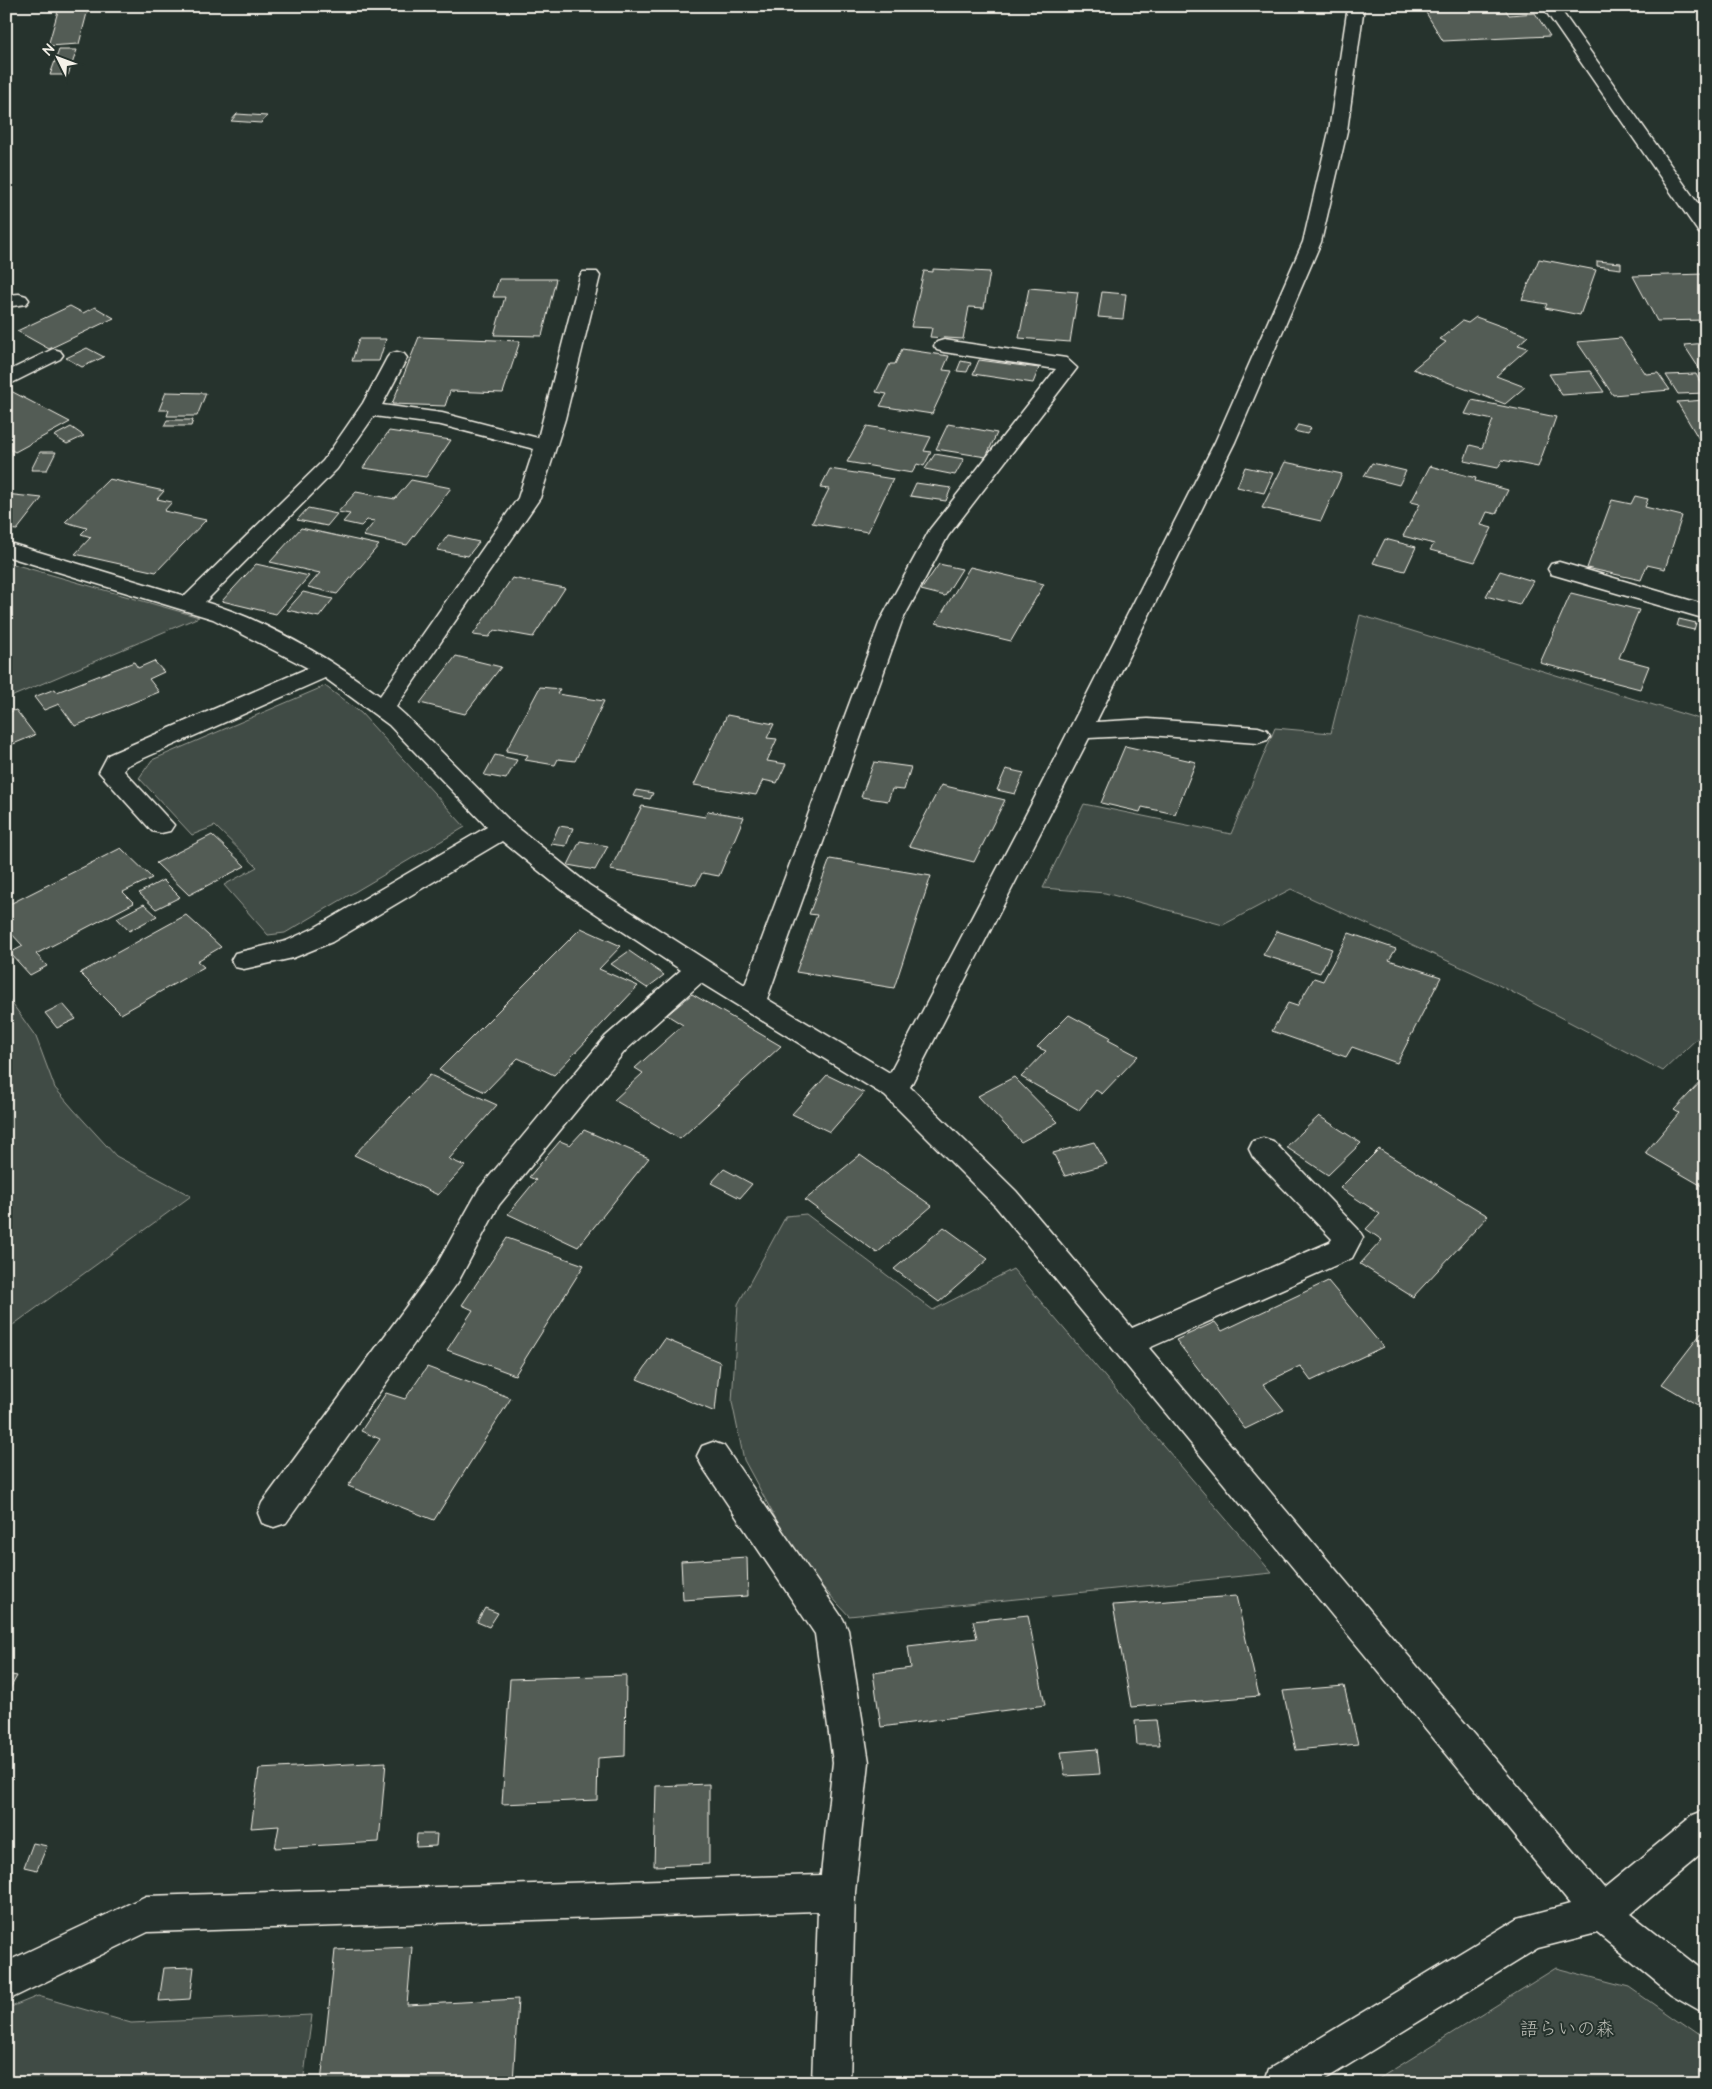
<svg xmlns="http://www.w3.org/2000/svg" width="1712" height="2089" viewBox="0 0 1712 2089" font-family="'Architects Daughter','Klee One',sans-serif">
<rect width="100%" height="100%" fill="#26332d"/>
<filter id="ink" filterUnits="userSpaceOnUse"><feTurbulence type="fractalNoise" baseFrequency=".02" numOctaves="2"/><feDisplacementMap in="SourceGraphic" scale="10" xChannelSelector="R" yChannelSelector="G"/><feConvolveMatrix kernelMatrix="1 2 1 2 8 2 1 2 1" color-interpolation-filters="sRGB"/></filter>
<g filter="url(#ink)">
<path fill="#414b45" stroke="#9a9e96" d="M 6,562 L 199,617 L 6,699 Z
M 1360,615 L 1706,721 L 1706,1030 L 1663,1071 L 1487,979 L 1291,889 L 1223,925 L 1105,893 L 1043,888 L 1084,804 L 1231,834 L 1275,728 L 1331,733 Z
M 325,686 L 361,713 L 465,827 L 285,933 L 268,935 L 224,885 L 257,867 L 215,826 L 192,835 L 139,778 L 152,760 Z
M 6,995 L 36,1037 L 55,1088 L 74,1110 L 116,1156 L 191,1196 L 6,1330 Z
M 806,1214 L 933,1310 L 1013,1269 L 1272,1573 L 849,1616 L 798,1560 L 744,1460 L 732,1402 L 738,1304 L 786,1216 Z
M 1556,1968 L 1629,1987 L 1706,2041 L 1706,2083 L 1372,2083 Z
M 38,1996 L 131,2023 L 312,2015 L 303,2083 L 6,2083 L 6,2009 Z"/>
<path fill="#525c55" stroke="#f4f1e8" d="M 1504,7 L 1509,15 L 1535,13 L 1550,36 L 1443,41 L 1425,11 Z
M 88,9 L 79,44 L 48,46 L 58,11 Z
M 59,50 L 77,50 L 68,75 L 50,75 Z
M 237,114 L 267,116 L 261,123 L 231,121 Z
M 1539,259 L 1596,270 L 1580,315 L 1545,308 L 1547,304 L 1522,300 Z
M 1597,261 L 1621,263 L 1621,269 L 1597,266 Z
M 933,269 L 990,272 L 984,308 L 969,307 L 963,339 L 930,337 L 932,328 L 911,327 L 924,271 L 933,272 Z
M 1705,274 L 1706,320 L 1657,321 L 1633,276 Z
M 499,279 L 556,279 L 542,336 L 494,335 L 505,297 L 493,297 Z
M 1029,288 L 1078,292 L 1070,342 L 1019,338 Z
M 1102,292 L 1126,294 L 1123,319 L 1098,317 Z
M 70,306 L 83,313 L 95,307 L 114,318 L 49,349 L 17,331 Z
M 1476,317 L 1528,336 L 1518,345 L 1528,348 L 1496,376 L 1525,387 L 1505,404 L 1413,369 L 1446,342 L 1440,339 L 1462,321 L 1468,323 Z
M 419,337 L 520,341 L 503,393 L 450,391 L 445,406 L 392,404 Z
M 1621,338 L 1646,374 L 1658,373 L 1670,390 L 1613,395 L 1577,342 Z
M 359,339 L 386,339 L 379,361 L 352,361 Z
M 1706,343 L 1706,379 L 1684,345 Z
M 87,348 L 104,357 L 82,367 L 66,358 Z
M 902,349 L 949,356 L 943,370 L 952,371 L 932,414 L 880,406 L 887,394 L 876,392 L 890,364 L 895,364 Z
M 979,360 L 1039,368 L 1033,383 L 973,374 Z
M 961,361 L 971,363 L 967,372 L 957,371 Z
M 1590,371 L 1604,392 L 1562,395 L 1549,374 Z
M 1696,374 L 1706,393 L 1678,394 L 1666,375 Z
M 9,390 L 70,422 L 15,452 L 6,447 L 6,391 Z
M 166,392 L 206,393 L 197,416 L 167,416 L 169,410 L 159,410 Z
M 1472,400 L 1556,417 L 1538,467 L 1502,460 L 1498,468 L 1464,461 L 1470,445 L 1482,448 L 1493,420 L 1465,414 Z
M 1706,400 L 1706,451 L 1677,402 Z
M 167,420 L 193,420 L 191,426 L 164,426 Z
M 948,424 L 997,433 L 986,457 L 936,449 Z
M 1298,425 L 1311,428 L 1307,434 L 1294,431 Z
M 867,426 L 931,437 L 924,451 L 931,452 L 924,466 L 917,464 L 912,473 L 847,462 Z
M 71,427 L 84,436 L 67,444 L 54,436 Z
M 389,431 L 451,440 L 426,477 L 363,468 Z
M 40,452 L 56,452 L 47,470 L 31,470 Z
M 935,454 L 964,459 L 955,475 L 925,469 Z
M 1285,462 L 1342,474 L 1321,521 L 1262,508 Z
M 1372,463 L 1406,471 L 1399,485 L 1364,476 Z
M 1430,466 L 1476,478 L 1475,481 L 1508,490 L 1496,514 L 1487,512 L 1481,525 L 1492,528 L 1475,562 L 1430,550 L 1434,544 L 1403,536 L 1420,504 L 1411,502 Z
M 1245,467 L 1273,473 L 1264,493 L 1237,487 Z
M 830,469 L 893,479 L 868,532 L 812,523 L 829,489 L 820,488 Z
M 109,479 L 164,491 L 157,499 L 172,502 L 164,511 L 206,520 L 156,572 L 75,554 L 91,537 L 81,534 L 87,528 L 65,522 Z
M 411,480 L 451,488 L 407,545 L 363,536 L 375,521 L 367,520 L 361,526 L 343,522 L 350,514 L 338,512 L 356,492 L 395,499 Z
M 916,483 L 951,488 L 946,501 L 910,496 Z
M 6,494 L 42,498 L 17,530 L 6,529 Z
M 1635,496 L 1648,499 L 1645,507 L 1682,516 L 1665,569 L 1647,565 L 1641,580 L 1587,568 L 1612,500 L 1631,504 Z
M 308,508 L 337,514 L 327,526 L 297,520 Z
M 301,528 L 379,545 L 337,594 L 308,587 L 320,573 L 270,562 Z
M 448,535 L 479,542 L 468,556 L 437,550 Z
M 1385,539 L 1416,547 L 1405,571 L 1373,563 Z
M 256,564 L 309,576 L 276,614 L 222,601 Z
M 939,564 L 962,569 L 945,596 L 921,590 Z
M 970,567 L 1044,584 L 1011,641 L 936,623 Z
M 1500,571 L 1533,581 L 1519,605 L 1486,596 Z
M 512,578 L 565,588 L 533,637 L 494,630 L 489,637 L 473,635 Z
M 303,592 L 333,599 L 319,617 L 287,610 Z
M 1571,593 L 1639,610 L 1619,658 L 1649,666 L 1640,689 L 1540,663 Z
M 1679,619 L 1696,623 L 1694,630 L 1677,626 Z
M 456,656 L 501,667 L 465,714 L 420,703 Z
M 154,661 L 164,672 L 149,679 L 159,692 L 75,726 L 59,704 L 44,710 L 34,697 L 55,689 L 57,692 L 134,662 L 138,668 Z
M 540,687 L 560,689 L 557,694 L 604,701 L 575,761 L 558,759 L 555,765 L 525,760 L 528,755 L 506,751 Z
M 16,710 L 35,735 L 6,747 L 6,713 Z
M 727,715 L 774,724 L 767,738 L 777,739 L 767,761 L 786,764 L 777,783 L 763,780 L 756,795 L 694,785 Z
M 1125,746 L 1196,762 L 1175,814 L 1142,807 L 1140,812 L 1101,803 Z
M 495,755 L 517,760 L 506,779 L 484,775 Z
M 874,762 L 911,767 L 904,790 L 892,789 L 888,801 L 861,797 Z
M 1006,769 L 1024,773 L 1015,794 L 997,790 Z
M 941,785 L 1005,800 L 974,862 L 909,846 Z
M 636,790 L 653,793 L 650,799 L 633,796 Z
M 642,806 L 705,817 L 708,811 L 744,817 L 719,876 L 702,873 L 696,885 L 610,870 Z
M 559,826 L 573,828 L 566,846 L 551,844 Z
M 212,835 L 245,866 L 189,895 L 156,863 Z
M 580,841 L 608,846 L 595,870 L 568,865 Z
M 121,848 L 152,878 L 123,892 L 134,903 L 36,954 L 47,966 L 30,975 L 10,953 L 23,946 L 9,931 L 6,933 L 6,906 Z
M 830,859 L 931,876 L 894,988 L 796,972 L 817,915 L 809,914 Z
M 163,880 L 180,897 L 156,909 L 139,893 Z
M 144,904 L 157,916 L 129,931 L 117,918 Z
M 186,915 L 221,947 L 197,961 L 204,967 L 121,1014 L 80,973 Z
M 581,928 L 621,946 L 599,969 L 638,986 L 554,1075 L 518,1058 L 485,1092 L 439,1070 Z
M 1277,931 L 1332,949 L 1320,973 L 1263,955 Z
M 1349,933 L 1396,949 L 1389,960 L 1441,977 L 1397,1063 L 1352,1047 L 1346,1057 L 1272,1031 L 1288,1003 L 1297,1006 L 1314,978 L 1323,981 Z
M 629,951 L 664,975 L 647,988 L 611,964 Z
M 692,994 L 781,1046 L 680,1139 L 614,1100 L 643,1073 L 635,1068 L 683,1025 L 667,1015 Z
M 63,1004 L 76,1019 L 57,1028 L 45,1013 Z
M 1069,1015 L 1110,1037 L 1108,1040 L 1138,1056 L 1102,1094 L 1096,1090 L 1079,1110 L 1021,1077 L 1046,1051 L 1037,1047 Z
M 430,1075 L 497,1105 L 449,1159 L 465,1166 L 438,1195 L 354,1155 Z
M 827,1075 L 864,1093 L 830,1132 L 792,1114 Z
M 1706,1076 L 1706,1183 L 1702,1186 L 1645,1153 L 1679,1113 L 1674,1110 Z
M 1014,1077 L 1058,1122 L 1021,1142 L 978,1096 Z
M 1319,1116 L 1361,1143 L 1328,1175 L 1286,1147 Z
M 584,1130 L 649,1158 L 578,1247 L 508,1214 L 536,1180 L 529,1177 L 560,1141 L 570,1145 Z
M 1094,1142 L 1107,1164 L 1065,1176 L 1053,1153 Z
M 1379,1149 L 1488,1216 L 1413,1297 L 1360,1264 L 1382,1240 L 1366,1229 L 1380,1214 L 1340,1188 Z
M 860,1155 L 932,1206 L 877,1253 L 805,1200 Z
M 724,1169 L 752,1184 L 740,1198 L 711,1183 Z
M 944,1227 L 988,1259 L 939,1302 L 894,1269 Z
M 507,1238 L 584,1265 L 515,1375 L 447,1350 L 473,1310 L 462,1305 Z
M 1328,1281 L 1383,1347 L 1311,1381 L 1300,1366 L 1263,1384 L 1284,1410 L 1245,1429 L 1176,1340 L 1215,1322 L 1222,1331 Z
M 1706,1327 L 1706,1410 L 1662,1384 Z
M 665,1339 L 720,1362 L 715,1412 L 637,1379 Z
M 427,1367 L 511,1398 L 434,1520 L 348,1486 L 380,1439 L 361,1431 L 386,1393 L 405,1399 Z
M 747,1557 L 748,1596 L 683,1600 L 681,1561 Z
M 1236,1596 L 1259,1696 L 1131,1707 L 1113,1605 Z
M 485,1608 L 498,1613 L 489,1627 L 477,1622 Z
M 1028,1615 L 1045,1705 L 881,1727 L 873,1673 L 911,1668 L 908,1646 L 977,1638 L 973,1621 Z
M 6,1674 L 17,1676 L 6,1696 Z
M 626,1675 L 625,1756 L 598,1758 L 597,1800 L 502,1804 L 510,1679 Z
M 1344,1686 L 1358,1744 L 1296,1750 L 1283,1691 Z
M 1156,1720 L 1160,1745 L 1137,1745 L 1135,1721 Z
M 1097,1749 L 1100,1774 L 1065,1776 L 1061,1752 Z
M 386,1762 L 379,1842 L 275,1848 L 279,1826 L 251,1828 L 259,1769 Z
M 709,1784 L 709,1864 L 654,1866 L 656,1786 Z
M 417,1834 L 437,1834 L 436,1846 L 416,1847 Z
M 33,1843 L 47,1846 L 37,1870 L 24,1867 Z
M 412,1947 L 407,2005 L 518,1999 L 513,2083 L 321,2083 L 335,1950 Z
M 194,1967 L 190,1999 L 159,2001 L 164,1968 Z"/>
<g fill="none" stroke-linecap="round" stroke-linejoin="round">
<g stroke="#f4f1e8" stroke-width="3">
<path id="minor" d="M 1348,6 L 1364,6 L 1347,131 L 1321,242 L 1235,442 L 1096,722 L 1148,719 L 1258,727 L 1267,730 L 1270,735 L 1267,740 L 1258,743 L 1148,735 L 1089,738 L 910,1087 L 1016,1191 L 1132,1328 L 1330,1242 L 1332,1239 L 1253,1157 L 1249,1149 L 1253,1141 L 1263,1138 L 1273,1141 L 1358,1229 L 1363,1237 L 1352,1258 L 1149,1348 L 1604,1888 L 1693,1815 L 1706,1810 L 1706,1850 L 1631,1914 L 1706,1973 L 1706,2014 L 1671,1994 L 1597,1933 L 1538,1948 L 1319,2083 L 1264,2083 L 1269,2069 L 1518,1918 L 1570,1904 L 996,1207 L 885,1096 L 701,983 L 625,1051 L 499,1205 L 458,1282 L 286,1523 L 274,1527 L 262,1523 L 258,1513 L 262,1503 L 436,1266 L 479,1189 L 605,1037 L 681,970 L 571,897 L 502,841 L 332,942 L 293,958 L 244,969 L 235,967 L 231,960 L 235,953 L 286,941 L 314,928 L 487,827 L 389,725 L 325,678 L 126,766 L 124,771 L 174,825 L 170,831 L 161,833 L 152,831 L 99,772 L 108,755 L 308,668 L 213,619 L 6,556 L 6,542 L 185,596 L 323,461 L 363,403 L 387,358 L 390,354 L 397,352 L 404,354 L 407,358 L 382,405 L 442,413 L 538,438 L 580,276 L 583,272 L 597,272 L 600,276 L 565,419 L 540,498 L 396,707 L 405,715 L 512,823 L 589,885 L 745,985 L 880,621 L 930,529 L 1056,369 L 944,352 L 937,350 L 934,346 L 937,342 L 944,340 L 1066,358 L 1077,368 L 948,536 L 902,621 L 767,999 L 890,1073 L 1034,799 L 1215,442 L 1303,242 L 1329,131 ZM 374,416 L 441,425 L 534,449 L 518,498 L 380,696 C 329,658 266,620 205,602 L 337,469 Z
M 1542,6 L 1558,6 L 1706,215 L 1706,235 L 1699,233 Z
M 19,294 L 26,296 L 29,300 L 26,304 L 6,307 L 6,295 Z
M 53,349 L 60,351 L 63,355 L 60,359 L 6,386 L 6,372 Z
M 1559,562 L 1706,605 L 1706,619 L 1551,574 L 1548,569 L 1551,564 Z
M 713,1442 L 724,1446 L 843,1619 L 848,1630 L 869,1762 L 855,1892 L 850,2083 L 812,2083 L 818,1911 L 148,1932 L 6,2001 L 6,1962 L 146,1896 L 821,1875 L 833,1762 L 815,1634 L 702,1466 L 697,1456 L 702,1446 Z"/>
</g>
<use href="#minor" fill="#26332d" fill-rule="evenodd"/>
</g>
</g>
<g text-anchor="middle" stroke-width="4" stroke-linejoin="round" paint-order="stroke">
<g font-size="19" fill="#bebfb7" stroke="#26332d">
<text x="1567" y="2035">語らいの森</text>
</g>
</g>
<rect width="1712" height="2089" fill="none" stroke="#26332d" stroke-width="25"/>
<rect x="12" y="12" width="1687" height="2064" fill="none" stroke="#f4f1e8" stroke-width="2" filter="url(#ink)"/>
<g transform="translate(58 58) rotate(312)" stroke="#26332d" stroke-width="4" paint-order="stroke">
<path d="M0-4L9 19L0 12L-9 19Z" fill="#f4f1e8"/>
<text y="-8" font-size="14" font-weight="bold" text-anchor="middle" fill="#f4f1e8">N</text>
</g>
</svg>
